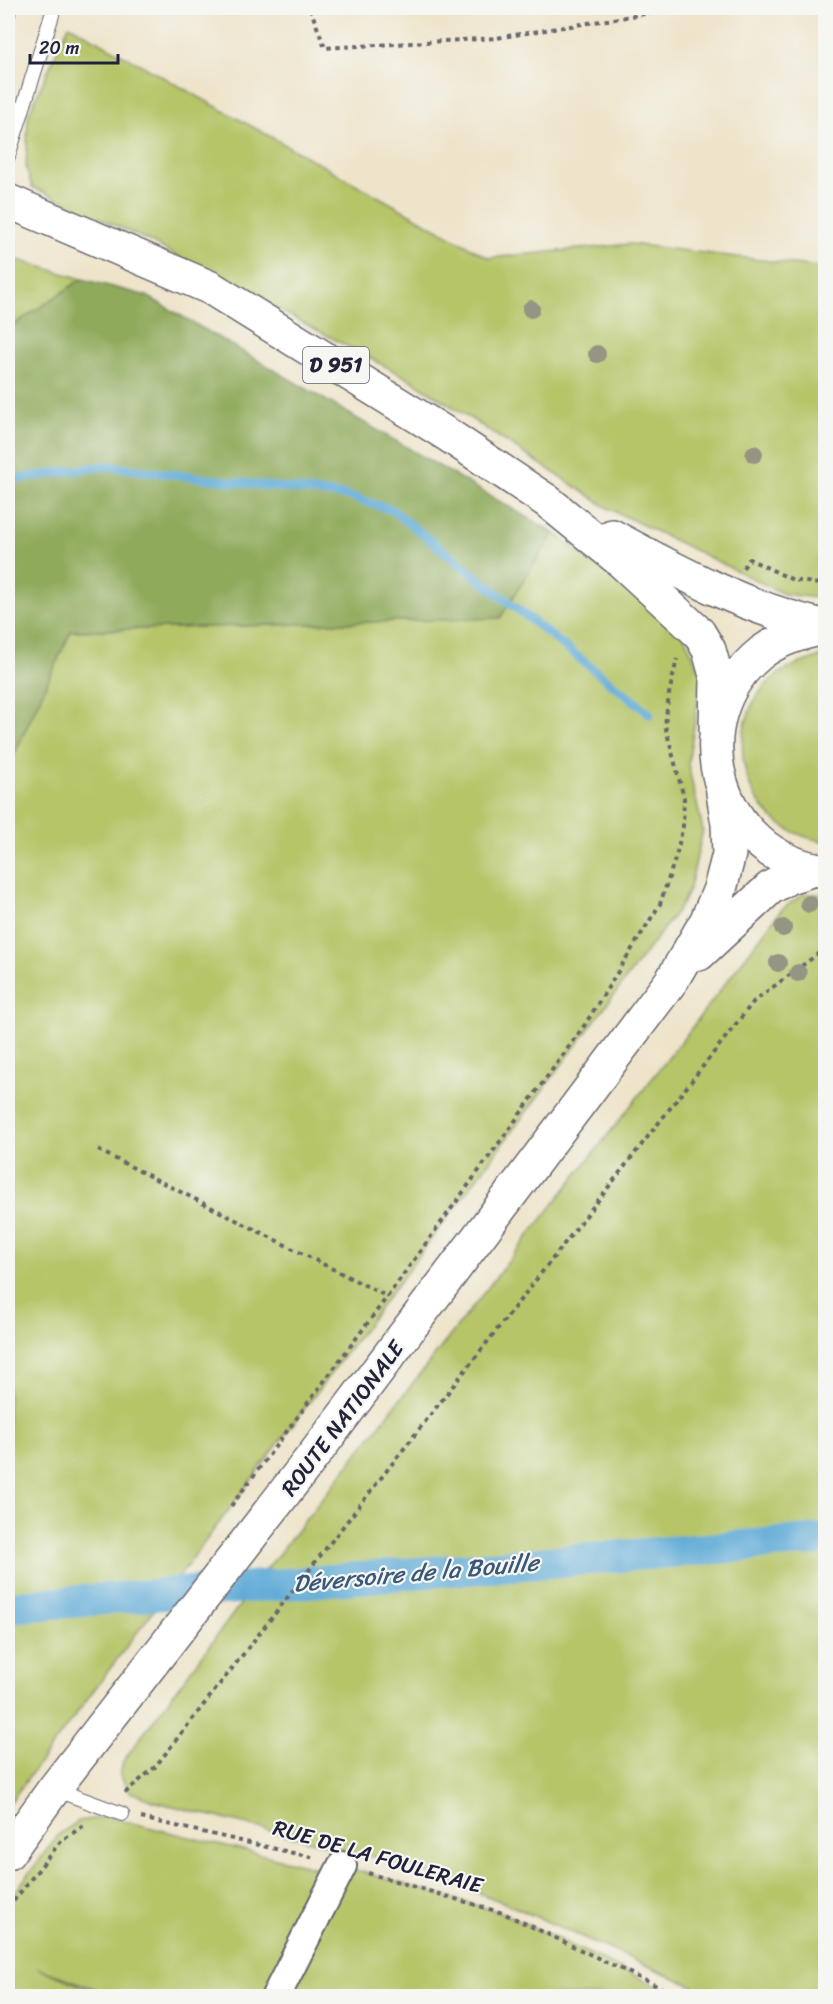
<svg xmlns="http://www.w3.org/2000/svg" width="833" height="2004" viewBox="0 0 833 2004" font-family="Sriracha,sans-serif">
<rect width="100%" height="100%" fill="#f6f6f2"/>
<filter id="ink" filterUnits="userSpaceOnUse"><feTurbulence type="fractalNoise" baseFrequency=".0167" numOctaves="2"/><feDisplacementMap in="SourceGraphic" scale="12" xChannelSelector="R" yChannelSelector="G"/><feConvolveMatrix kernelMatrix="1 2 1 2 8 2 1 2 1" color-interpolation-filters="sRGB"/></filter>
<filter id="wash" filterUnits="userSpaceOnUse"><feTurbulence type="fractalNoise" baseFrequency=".008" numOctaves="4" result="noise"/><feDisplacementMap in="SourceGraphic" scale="24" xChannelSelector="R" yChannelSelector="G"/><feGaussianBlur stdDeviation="1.35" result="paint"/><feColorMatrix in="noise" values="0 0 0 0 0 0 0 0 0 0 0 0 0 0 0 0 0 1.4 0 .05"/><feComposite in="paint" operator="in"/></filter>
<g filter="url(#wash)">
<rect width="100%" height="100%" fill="#eee4ca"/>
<path fill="#b5c568" stroke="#6c7452" stroke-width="1.5" d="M 69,25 L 489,258 L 631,244 L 825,268 L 825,599 L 784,594 L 608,508 L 413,381 L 147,240 L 32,187 L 26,168 L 28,115 Z
M 8,257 L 82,279 L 8,329 Z
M 554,533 L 681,630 L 702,675 L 688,765 L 703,830 L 690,887 L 682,904 L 8,1805 L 8,760 L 11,761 L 71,631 L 499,618 Z
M 825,655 L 826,655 L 825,842 C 807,838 790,833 775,820 C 734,786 731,716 771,680 C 787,666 805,661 825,655 Z
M 803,894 L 826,894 L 825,1996 L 716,1996 L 505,1903 L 409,1866 L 153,1801 L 130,1792 L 120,1775 L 123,1761 L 266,1570 L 684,1038 L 781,910 Z
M 107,1817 L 317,1868 L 325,1881 L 266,1996 L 116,1996 L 37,1968 L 107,1996 L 8,1996 L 8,1901 L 59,1834 L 79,1821 Z
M 342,1866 L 503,1913 L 678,1996 L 276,1996 Z"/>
<path fill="#90aa5c" stroke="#59664c" stroke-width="1.5" d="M 82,279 L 147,296 L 554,533 L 500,618 L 71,631 L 11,761 L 8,760 L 8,329 Z"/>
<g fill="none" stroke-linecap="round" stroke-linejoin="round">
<path stroke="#5eaad7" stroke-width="9" d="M 8,480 L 105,466 L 348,496 L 392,510 L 650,714"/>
<path stroke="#5eaad7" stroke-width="32" d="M 8,1607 L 826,1539"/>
</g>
</g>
<g filter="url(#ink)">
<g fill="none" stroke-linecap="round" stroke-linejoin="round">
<g stroke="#69666d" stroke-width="16">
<path id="lane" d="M 8,14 L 9,8
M 8,156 L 52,15
M 54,1789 L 122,1814"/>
</g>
<g stroke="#69666d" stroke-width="32">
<path id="street" d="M 276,1996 L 342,1866"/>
</g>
<g stroke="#69666d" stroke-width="36">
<path id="secondary" d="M 699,954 L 770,888 L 789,877 L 814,869
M 8,1853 L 54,1789 L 317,1451 L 672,980 L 707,920 L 720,889 L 729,854 L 728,824 L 723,793"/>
</g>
<g stroke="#69666d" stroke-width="36">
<path id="primary" d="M 8,201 L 211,288 L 448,435 L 547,501 L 622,562 L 699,633 L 709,650 L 717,679 L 716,730
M 612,536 C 678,572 750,610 823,626
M 826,628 C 803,632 781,638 762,652 C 676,720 717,858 826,871"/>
</g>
<path stroke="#69666d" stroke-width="4" stroke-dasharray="4.5 4.5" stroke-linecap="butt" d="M 310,8 L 325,48 L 496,38 L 681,8
M 743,568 L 749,559 L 793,580 L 826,585
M 98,1150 L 388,1297
M 231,1506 L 387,1297 L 584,1026 L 660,904 L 676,856 L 683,826 L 684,798 L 665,725 L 669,694 L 677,659
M 125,1793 L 155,1767 L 754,1001 L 826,948
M 141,1818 L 315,1858
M 368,1873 L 503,1913 L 678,1996
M 8,1908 L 61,1841 L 86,1824"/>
<use href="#lane" stroke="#fff" stroke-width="14"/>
<use href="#street" stroke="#fff" stroke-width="28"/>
<use href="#secondary" stroke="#fff" stroke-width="33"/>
<use href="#primary" stroke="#fff" stroke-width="33"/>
</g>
<g fill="#969482">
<circle cx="531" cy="309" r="9"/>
<circle cx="597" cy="354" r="9"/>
<circle cx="754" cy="454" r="9"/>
<circle cx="809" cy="904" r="9"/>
<circle cx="783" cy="928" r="9"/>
<circle cx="778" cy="963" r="9"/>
<circle cx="798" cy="973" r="9"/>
</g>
</g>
<g text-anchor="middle" stroke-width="4.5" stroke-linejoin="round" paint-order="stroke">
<rect fill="#f6f6f2" stroke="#626272" stroke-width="1.5" x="303" y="347" width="66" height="36" rx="4.5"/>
<g font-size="21" font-weight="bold" fill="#22223b">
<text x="336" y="372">D 951</text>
</g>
<g font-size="22" fill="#22223b" stroke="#f6f6f2">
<text transform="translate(342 1418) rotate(-53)" y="8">ROUTE NATIONALE</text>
<text transform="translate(378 1856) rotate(16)" y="8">RUE DE LA FOULERAIE</text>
</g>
<g font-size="24" font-style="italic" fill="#3a5879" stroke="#f6f6f2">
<text transform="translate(416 1573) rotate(-5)" y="8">Déversoire de la Bouille</text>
</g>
</g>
<rect width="833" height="2004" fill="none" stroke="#f6f6f2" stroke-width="30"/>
<path d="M30 54v9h88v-9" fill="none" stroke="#22223b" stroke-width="3"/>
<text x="39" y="54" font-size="18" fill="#22223b" stroke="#f6f6f2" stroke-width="4.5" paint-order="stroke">20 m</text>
</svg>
